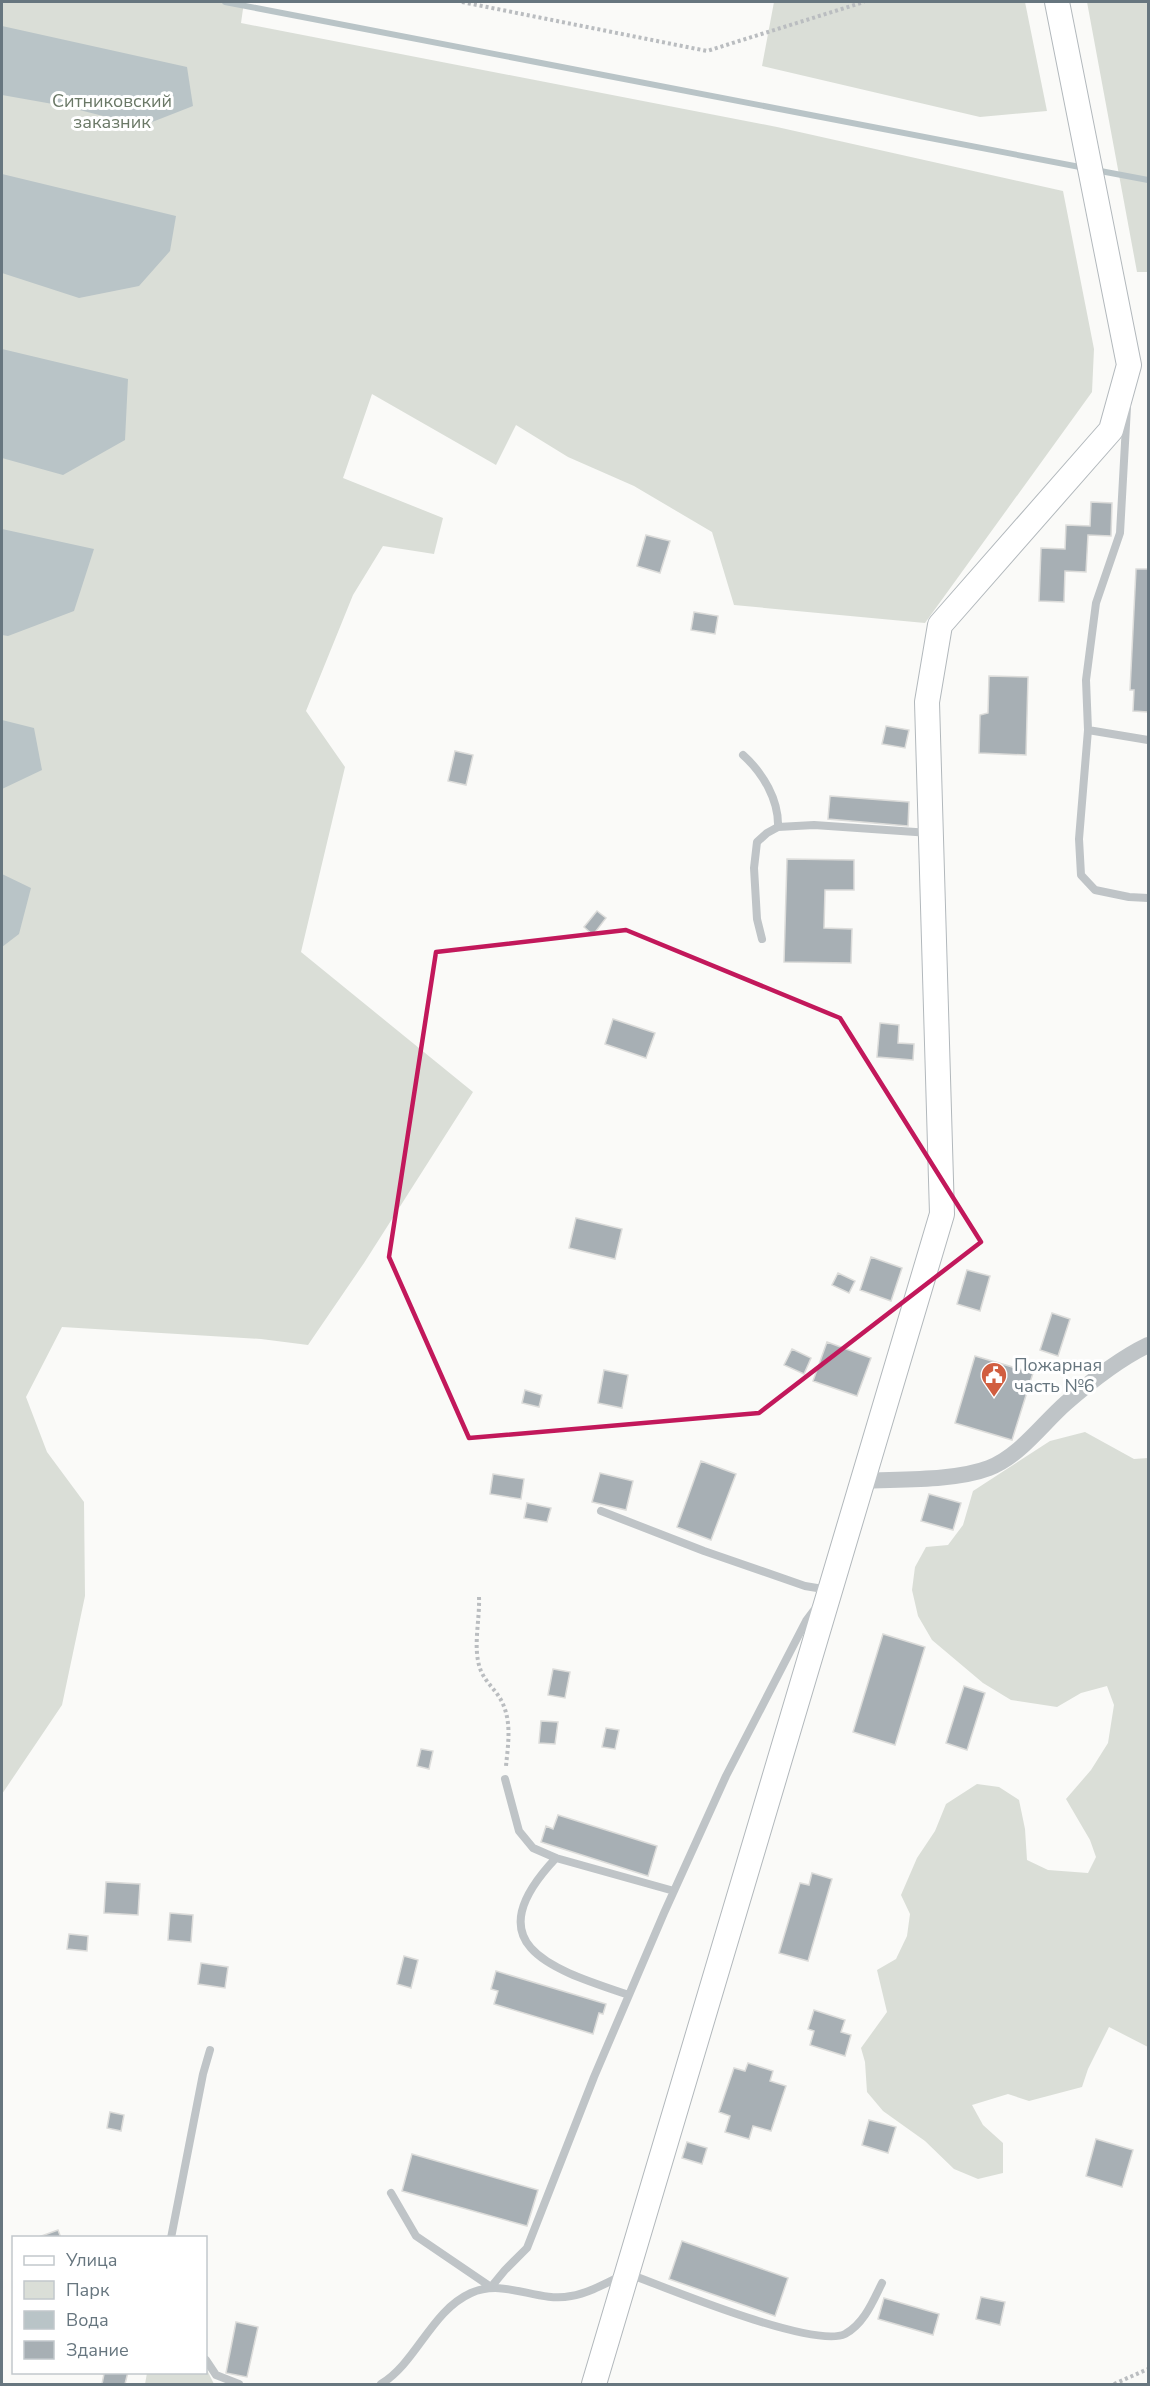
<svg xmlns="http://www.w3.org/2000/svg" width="1150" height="2386" viewBox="0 0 1150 2386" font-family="'Nunito Sans',sans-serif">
<rect width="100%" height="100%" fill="#fafaf8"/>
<path fill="#daded7" d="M 2,2 L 244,2 L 241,23 L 777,127 L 1063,191 L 1094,349 L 1092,392 L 925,623 L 734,605 L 712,532 L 634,486 L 568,457 L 516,425 L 496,465 L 372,394 L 343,478 L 443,518 L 434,554 L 383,546 L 353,595 L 306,711 L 345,767 L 301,952 L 473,1092 L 364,1263 L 308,1345 L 261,1339 L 62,1327 L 26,1397 L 47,1452 L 84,1502 L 85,1596 L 62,1705 L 2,1794 Z
M 774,2 L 1025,2 L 1047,111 L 980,117 L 762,66 Z
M 1087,2 L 1148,2 L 1148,272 L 1137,272 Z
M 1085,1432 L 1134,1459 L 1148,1458 L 1148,2047 L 1109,2027 L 1088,2069 L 1082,2087 L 1029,2101 L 1008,2094 L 972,2105 L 983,2125 L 1003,2143 L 1003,2173 L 978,2179 L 954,2169 L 925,2141 L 883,2111 L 867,2092 L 865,2062 L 861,2048 L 887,2012 L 877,1970 L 896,1959 L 907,1936 L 910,1914 L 901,1895 L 917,1858 L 935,1831 L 946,1804 L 977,1784 L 999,1787 L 1019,1800 L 1025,1829 L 1027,1860 L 1048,1870 L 1088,1873 L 1096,1857 L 1090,1840 L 1066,1799 L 1091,1770 L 1108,1743 L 1114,1705 L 1107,1686 L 1081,1693 L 1057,1707 L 1011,1700 L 983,1683 L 932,1640 L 918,1616 L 912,1590 L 915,1567 L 926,1547 L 948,1545 L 963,1525 L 973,1491 L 1050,1441 Z
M 206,2368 L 214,2384 L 145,2384 L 147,2373 L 206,2372 Z"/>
<path fill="#b9c4c7" d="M 2,26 L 187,67 L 193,106 L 142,126 L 64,106 L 2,95 Z
M 2,174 L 176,216 L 170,251 L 139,286 L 79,298 L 2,273 Z
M 2,349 L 128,379 L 125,440 L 63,475 L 2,458 Z
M 2,529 L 94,549 L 74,611 L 8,636 L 2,635 Z
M 2,720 L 34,728 L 42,770 L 2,789 Z
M 2,874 L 31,888 L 19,934 L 2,947 Z"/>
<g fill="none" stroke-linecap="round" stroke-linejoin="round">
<path stroke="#b9c4c7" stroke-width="6" d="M 225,2 L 1085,168
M 1095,170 L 1148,180"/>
</g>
<path fill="#a7afb4" stroke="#dcdcda" stroke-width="1.5" d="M 1091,502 L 1112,503 L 1111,536 L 1088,535 L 1086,572 L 1065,571 L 1064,602 L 1039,601 L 1041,548 L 1065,549 L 1066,525 L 1090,526 Z
M 646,535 L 670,541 L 660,573 L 637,566 Z
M 1136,569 L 1148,569 L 1148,712 L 1133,711 L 1134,690 L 1130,690 Z
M 694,612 L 718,616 L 715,634 L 691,630 Z
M 989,676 L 1028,677 L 1026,755 L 979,753 L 980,715 L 988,713 Z
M 886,726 L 909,730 L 905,748 L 882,744 Z
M 455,751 L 473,755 L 466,785 L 448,781 Z
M 830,796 L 909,802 L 908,826 L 828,819 Z
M 787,859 L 854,860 L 854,890 L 825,890 L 824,928 L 852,929 L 851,963 L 784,962 Z
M 597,911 L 606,918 L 593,935 L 584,927 Z
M 613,1019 L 655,1033 L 646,1058 L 605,1044 Z
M 880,1023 L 899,1025 L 898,1043 L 914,1044 L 913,1060 L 877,1057 Z
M 576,1218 L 622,1229 L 615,1259 L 569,1248 Z
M 871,1257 L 902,1268 L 891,1301 L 860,1290 Z
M 967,1270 L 990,1276 L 980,1311 L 957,1304 Z
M 838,1273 L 855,1281 L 849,1293 L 832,1285 Z
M 1052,1313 L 1070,1319 L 1058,1356 L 1040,1350 Z
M 827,1342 L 871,1358 L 857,1396 L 813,1381 Z
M 792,1349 L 811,1358 L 804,1374 L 784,1365 Z
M 975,1356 L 1033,1373 L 1012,1440 L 955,1423 Z
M 604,1370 L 628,1375 L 622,1408 L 598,1403 Z
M 525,1390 L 542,1395 L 539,1407 L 522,1403 Z
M 701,1461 L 736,1474 L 711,1540 L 677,1527 Z
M 600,1473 L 633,1481 L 626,1510 L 592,1502 Z
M 493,1474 L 524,1479 L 521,1499 L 490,1494 Z
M 929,1494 L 961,1503 L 953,1530 L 921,1521 Z
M 527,1503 L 551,1508 L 547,1522 L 524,1518 Z
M 883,1634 L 925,1647 L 895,1745 L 853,1732 Z
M 553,1669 L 570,1672 L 565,1698 L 548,1695 Z
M 964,1686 L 985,1693 L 967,1750 L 946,1743 Z
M 541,1721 L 558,1722 L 555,1744 L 539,1743 Z
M 606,1728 L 619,1730 L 615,1749 L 602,1747 Z
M 421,1749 L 433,1751 L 429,1769 L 417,1766 Z
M 558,1815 L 657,1846 L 648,1876 L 541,1842 L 546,1826 L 553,1829 Z
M 812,1873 L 832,1879 L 808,1961 L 779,1953 L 800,1883 L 809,1885 Z
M 106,1882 L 140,1884 L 138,1915 L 104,1913 Z
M 170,1913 L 193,1915 L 191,1942 L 168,1940 Z
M 69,1934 L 88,1936 L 87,1951 L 67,1949 Z
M 404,1956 L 418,1960 L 411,1988 L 397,1984 Z
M 201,1963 L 228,1967 L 225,1988 L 198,1984 Z
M 496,1971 L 606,2004 L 603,2014 L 599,2013 L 593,2034 L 494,2004 L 498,1991 L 491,1989 Z
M 814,2010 L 845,2020 L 841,2032 L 851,2035 L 845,2056 L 810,2045 L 814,2031 L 808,2029 Z
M 748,2063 L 773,2071 L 770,2081 L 786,2086 L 771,2131 L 753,2126 L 749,2139 L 725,2132 L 730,2116 L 719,2112 L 734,2068 L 745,2071 Z
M 110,2112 L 124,2115 L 121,2131 L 107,2128 Z
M 869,2120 L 896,2127 L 888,2153 L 862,2145 Z
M 1096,2139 L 1133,2150 L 1122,2187 L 1086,2176 Z
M 687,2142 L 707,2148 L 702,2164 L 682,2158 Z
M 412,2154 L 538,2190 L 527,2226 L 402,2191 Z
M 58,2230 L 61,2238 L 36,2238 Z
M 682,2241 L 788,2278 L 775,2316 L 669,2279 Z
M 981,2297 L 1005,2302 L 1000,2325 L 976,2319 Z
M 884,2298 L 939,2314 L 933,2335 L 878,2319 Z
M 236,2322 L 258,2327 L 247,2377 L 226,2373 Z
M 97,2372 L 128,2372 L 125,2384 L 102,2384 L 104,2374 Z"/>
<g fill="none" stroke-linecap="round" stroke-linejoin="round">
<g stroke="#b2b8bc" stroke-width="26">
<path id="secondary" d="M 594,2384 L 942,1214 L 927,702 L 940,625 L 1111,430 L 1129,365 L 1057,2"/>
</g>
<path stroke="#babdc0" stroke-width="4" stroke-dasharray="3 3" stroke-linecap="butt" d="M 462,2 L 707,51 L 864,2
M 479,1597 C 480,1621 472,1649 481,1671 C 486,1683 497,1691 502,1702 C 512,1722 508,1745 506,1766
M 1114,2384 L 1148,2369"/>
<path stroke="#bfc4c7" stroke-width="8" d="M 1127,407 L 1120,533 L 1096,603 L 1086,680 L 1088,730 L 1148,740
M 1088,730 L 1079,839 L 1081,875 L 1095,890 L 1129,897 L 1148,898
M 743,755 C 763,773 779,800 778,827
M 762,939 L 757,919 L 754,868 L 757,842 L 767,833 L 778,827 L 814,825 L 930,833
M 601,1511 L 704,1551 L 805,1586 L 829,1590
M 505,1779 L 519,1831 L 533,1848 L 556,1858 L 674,1891
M 556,1858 C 473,1946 552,1969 629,1995
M 391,2193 L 416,2236 L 491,2287 L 505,2270 L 527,2248 L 594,2077 L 664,1913 L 726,1776 L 806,1621 L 815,1609
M 171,2238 L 203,2074 L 210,2050
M 206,2360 L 216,2375 L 239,2384
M 381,2384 C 417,2362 431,2311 471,2293 C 505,2278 537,2303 571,2296 C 590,2293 610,2281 627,2273 C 664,2287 813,2349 845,2334 C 864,2324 873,2301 882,2283"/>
<path stroke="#bfc4c7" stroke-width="16" d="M 862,1481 C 900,1479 955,1481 989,1468 C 1020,1456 1042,1424 1066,1403 C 1091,1381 1119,1359 1148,1345"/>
<use href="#secondary" stroke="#fff" stroke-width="24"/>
</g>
<path fill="none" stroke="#c2185b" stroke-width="4.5" stroke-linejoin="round" d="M 626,930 L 840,1018 L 981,1242 L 759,1413 L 469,1438 L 389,1257 L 436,952 Z"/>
<defs>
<g id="civic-pin" transform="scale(1.35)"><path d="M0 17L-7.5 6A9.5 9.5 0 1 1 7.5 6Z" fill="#d15e40" stroke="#fff"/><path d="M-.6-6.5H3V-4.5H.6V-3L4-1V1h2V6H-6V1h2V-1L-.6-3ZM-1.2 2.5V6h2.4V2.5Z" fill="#fff"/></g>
</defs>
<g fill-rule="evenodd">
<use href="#civic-pin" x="994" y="1375"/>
</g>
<g text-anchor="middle" stroke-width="6" stroke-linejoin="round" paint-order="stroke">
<g font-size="18" fill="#6a7866" stroke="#fff">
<text x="112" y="107">Ситниковский<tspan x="112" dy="21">заказник</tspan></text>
</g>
<g font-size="18" fill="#67767f" stroke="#fff" text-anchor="start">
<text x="1014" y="1371">Пожарная<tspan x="1014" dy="21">часть №6</tspan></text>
</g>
</g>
<rect width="1150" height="2386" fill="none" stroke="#67767f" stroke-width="6"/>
<rect x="12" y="2236" width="195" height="138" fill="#ffffff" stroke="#c2c8cc" stroke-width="1.5"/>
<rect x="24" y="2256" width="30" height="9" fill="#ffffff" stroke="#c2c8cc" stroke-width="1.5"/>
<text x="66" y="2266" font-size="18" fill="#67767f">Улица</text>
<rect x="24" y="2281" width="30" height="18" fill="#daded7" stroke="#c2c8cc" stroke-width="1.5"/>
<text x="66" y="2296" font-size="18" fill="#67767f">Парк</text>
<rect x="24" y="2311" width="30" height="18" fill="#b9c4c7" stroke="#c2c8cc" stroke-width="1.5"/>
<text x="66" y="2326" font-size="18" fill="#67767f">Вода</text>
<rect x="24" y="2341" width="30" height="18" fill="#a7afb4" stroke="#c2c8cc" stroke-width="1.5"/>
<text x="66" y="2356" font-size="18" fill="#67767f">Здание</text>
</svg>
